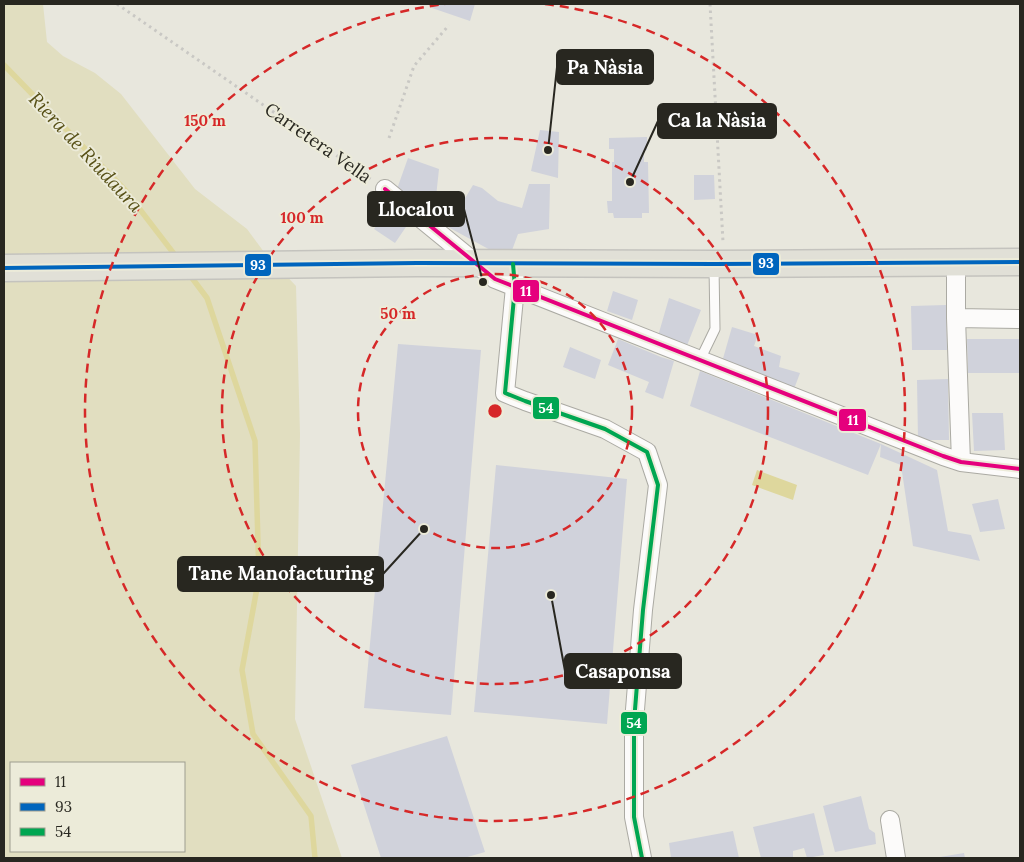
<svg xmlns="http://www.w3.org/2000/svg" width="1024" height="862" viewBox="0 0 1024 862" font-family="Lora,serif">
<rect width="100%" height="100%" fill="#e8e7dd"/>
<path fill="#e1dec0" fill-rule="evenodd" d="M 4,4 L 43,4 L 47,42 L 63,56 L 95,73 L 121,94 L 195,189 L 247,229 L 264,252 L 296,286 L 300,434 L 295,719 L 342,858 L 4,858 ZM 11,763 L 184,763 L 184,851 L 11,851 Z"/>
<path fill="#ded79d" d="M 757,470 L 797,485 L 793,500 L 752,485 Z"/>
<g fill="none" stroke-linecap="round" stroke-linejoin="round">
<path stroke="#ded79d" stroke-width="5.5" d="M 4,65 L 125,190 L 178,259
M 189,274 L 207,298 L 255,441 L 259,577 L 242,670 L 253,734 L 311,816 L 315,858"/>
</g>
<path fill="#d0d2db" d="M 433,4 L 475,4 L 470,21 L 432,8 Z
M 540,130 L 559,132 L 558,178 L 531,171 Z
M 647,137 L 647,150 L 644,150 L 644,162 L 648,162 L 649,213 L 642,213 L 642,218 L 614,218 L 613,213 L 608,213 L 607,201 L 612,201 L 612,162 L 614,162 L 614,149 L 609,149 L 609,138 Z
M 408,158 L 439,169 L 436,197 L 451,206 L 442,222 L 397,189 Z
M 694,175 L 714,175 L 715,199 L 694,200 Z
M 529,184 L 550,184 L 549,229 L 518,234 L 511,253 L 494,252 L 448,227 L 473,185 L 482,188 L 498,201 L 522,208 Z
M 389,208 L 408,224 L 395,243 L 374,229 Z
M 613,291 L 638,300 L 632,320 L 607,311 Z
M 669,298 L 701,310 L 686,348 L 658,336 Z
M 946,305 L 947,350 L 912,350 L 911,306 Z
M 732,327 L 758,335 L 754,346 L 781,356 L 779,367 L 800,373 L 794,389 L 722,362 Z
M 618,339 L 661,357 L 674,361 L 663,399 L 645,392 L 649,382 L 608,365 Z
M 967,339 L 1020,339 L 1020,373 L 968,373 Z
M 398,344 L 481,350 L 451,715 L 364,708 Z
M 570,347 L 601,360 L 595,379 L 563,367 Z
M 700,371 L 881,444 L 868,475 L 690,406 Z
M 948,379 L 949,440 L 918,440 L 917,380 Z
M 972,413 L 1003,413 L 1005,450 L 974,451 Z
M 881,444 L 937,470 L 948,531 L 971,535 L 980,561 L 913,546 L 901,465 L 880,457 Z
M 496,465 L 627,479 L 607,724 L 474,712 Z
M 998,499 L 1005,529 L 980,532 L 972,504 Z
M 447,736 L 485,852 L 464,858 L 381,858 L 351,765 Z
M 861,796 L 869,829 L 875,833 L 876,844 L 835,852 L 823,806 Z
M 814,813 L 824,855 L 807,858 L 804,848 L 793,851 L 793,858 L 761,858 L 753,827 Z
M 733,831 L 739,858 L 671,858 L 669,843 Z
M 964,853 L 965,858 L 940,858 L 940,857 Z"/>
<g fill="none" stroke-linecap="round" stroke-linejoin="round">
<g stroke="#abaaa3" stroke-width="11">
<path id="lane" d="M 700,360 L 715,329 L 714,267"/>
</g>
<g stroke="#abaaa3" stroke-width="20">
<path id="street" d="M 385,189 L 495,279 L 943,456 L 961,462 L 1020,469
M 956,263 L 956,318 L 961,462
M 514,276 L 515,287 L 505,393 L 525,401 L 605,429 L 647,452 L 658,485 L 643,610 L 634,722 L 634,817 L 642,858
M 956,318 L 1020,319
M 890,820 L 896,858"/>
</g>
<g stroke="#c4c3be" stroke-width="29">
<path id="primary" d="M 4,268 L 417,263 L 714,264 L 1020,262"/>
</g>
<path stroke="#c9c8c4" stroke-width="3" stroke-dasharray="2.5 4" stroke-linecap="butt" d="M 117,4 L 372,180
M 710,4 L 723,242
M 389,138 L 414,66 L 449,25"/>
<use href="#lane" stroke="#fcfbfa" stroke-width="9"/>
<use href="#street" stroke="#fcfbfa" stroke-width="18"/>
<use href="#primary" stroke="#e1e0d7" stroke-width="26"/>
<g stroke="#ecebd9" stroke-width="8">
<path id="bus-1" d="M 385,189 L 495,279 L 943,456 L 961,462 L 1020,469"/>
</g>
<g stroke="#ecebd9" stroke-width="8">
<path id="bus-2" d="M 4,268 L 417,263 L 714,264 L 1020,262"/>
</g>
<g stroke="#ecebd9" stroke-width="8">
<path id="bus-3" d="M 513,264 L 515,287 L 505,393 L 525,401 L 605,429 L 647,452 L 658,485 L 643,610 L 634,722 L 634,817 L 642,858"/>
</g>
<use href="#bus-1" stroke="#e5007d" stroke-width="4"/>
<use href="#bus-2" stroke="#0065bd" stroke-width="4"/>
<use href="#bus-3" stroke="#00a651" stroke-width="4"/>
</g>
<g fill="none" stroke="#d62828" stroke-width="2.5" stroke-dasharray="9 6">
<circle cx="495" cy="411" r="137"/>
<circle cx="495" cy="411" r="273"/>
<path d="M545 4A410 410 0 1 1 445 4"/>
</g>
<g text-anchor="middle" stroke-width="4" stroke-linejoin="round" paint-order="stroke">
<g font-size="18" fill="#282720" stroke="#ecebd9">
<text transform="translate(318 143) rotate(35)" y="6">Carretera Vella</text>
</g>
<g font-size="19" font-style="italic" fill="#575016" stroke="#ecebd9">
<text transform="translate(86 152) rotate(47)" y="7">Riera de Riudaura</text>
</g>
</g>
<circle cx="495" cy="411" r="8" fill="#d62828" stroke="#ecebd9" stroke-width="2.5"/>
<g font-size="15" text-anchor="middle" font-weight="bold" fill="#d62828" stroke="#ecebd9" stroke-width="4" stroke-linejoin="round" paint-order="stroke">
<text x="205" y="126">150 m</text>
<text x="302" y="223">100 m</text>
<text x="398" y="319">50 m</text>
</g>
<path fill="none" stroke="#282720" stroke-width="2" d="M548 150L557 67M630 182L658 121M483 282L464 209M424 529L383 574M551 595L565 671"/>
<g fill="#282720" stroke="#ecebd9" stroke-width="2">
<circle cx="548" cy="150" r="5"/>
<circle cx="630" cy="182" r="5"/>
<circle cx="483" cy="282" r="5"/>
<circle cx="424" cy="529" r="5"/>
<circle cx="551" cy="595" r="5"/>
</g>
<g fill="#282720" stroke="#282720" stroke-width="2">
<rect x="557" y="50" width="96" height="34" rx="5"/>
<rect x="658" y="104" width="118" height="34" rx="5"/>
<rect x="368" y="192" width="96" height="34" rx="5"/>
<rect x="178" y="557" width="205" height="34" rx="5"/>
<rect x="565" y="654" width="116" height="34" rx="5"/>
</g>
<g font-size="19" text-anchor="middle" font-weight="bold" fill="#fff">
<text x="605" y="74">Pa Nàsia</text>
<text x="717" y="127">Ca la Nàsia</text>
<text x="416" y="216">Llocalou</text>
<text x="281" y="580">Tane Manofacturing</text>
<text x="623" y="678">Casaponsa</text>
</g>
<g stroke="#ecebd9" stroke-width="2">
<rect x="752" y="252" width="28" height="24" rx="5" fill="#0065bd"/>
<rect x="244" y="253" width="28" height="24" rx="5" fill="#0065bd"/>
<rect x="512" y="279" width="28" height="24" rx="5" fill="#e5007d"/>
<rect x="532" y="396" width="28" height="24" rx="5" fill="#00a651"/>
<rect x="838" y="408" width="29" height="24" rx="5" fill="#e5007d"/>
<rect x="620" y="711" width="28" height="24" rx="5" fill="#00a651"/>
</g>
<g font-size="14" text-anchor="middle" font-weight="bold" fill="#fff">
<text x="766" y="268">93</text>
<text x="258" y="270">93</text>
<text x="526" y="296">11</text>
<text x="546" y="413">54</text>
<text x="853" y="425">11</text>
<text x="634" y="728">54</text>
</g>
<rect width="1024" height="862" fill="none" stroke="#282720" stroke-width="10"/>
<rect x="10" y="762" width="175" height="90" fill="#ecebd9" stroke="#9e9d8f"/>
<rect x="20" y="778" width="25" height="8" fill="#e5007d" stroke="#9e9d8f"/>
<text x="55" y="787" font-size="15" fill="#282720">11</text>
<rect x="20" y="803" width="25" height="8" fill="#0065bd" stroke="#9e9d8f"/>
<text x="55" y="812" font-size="15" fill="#282720">93</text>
<rect x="20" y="828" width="25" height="8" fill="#00a651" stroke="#9e9d8f"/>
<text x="55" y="837" font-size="15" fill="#282720">54</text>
</svg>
